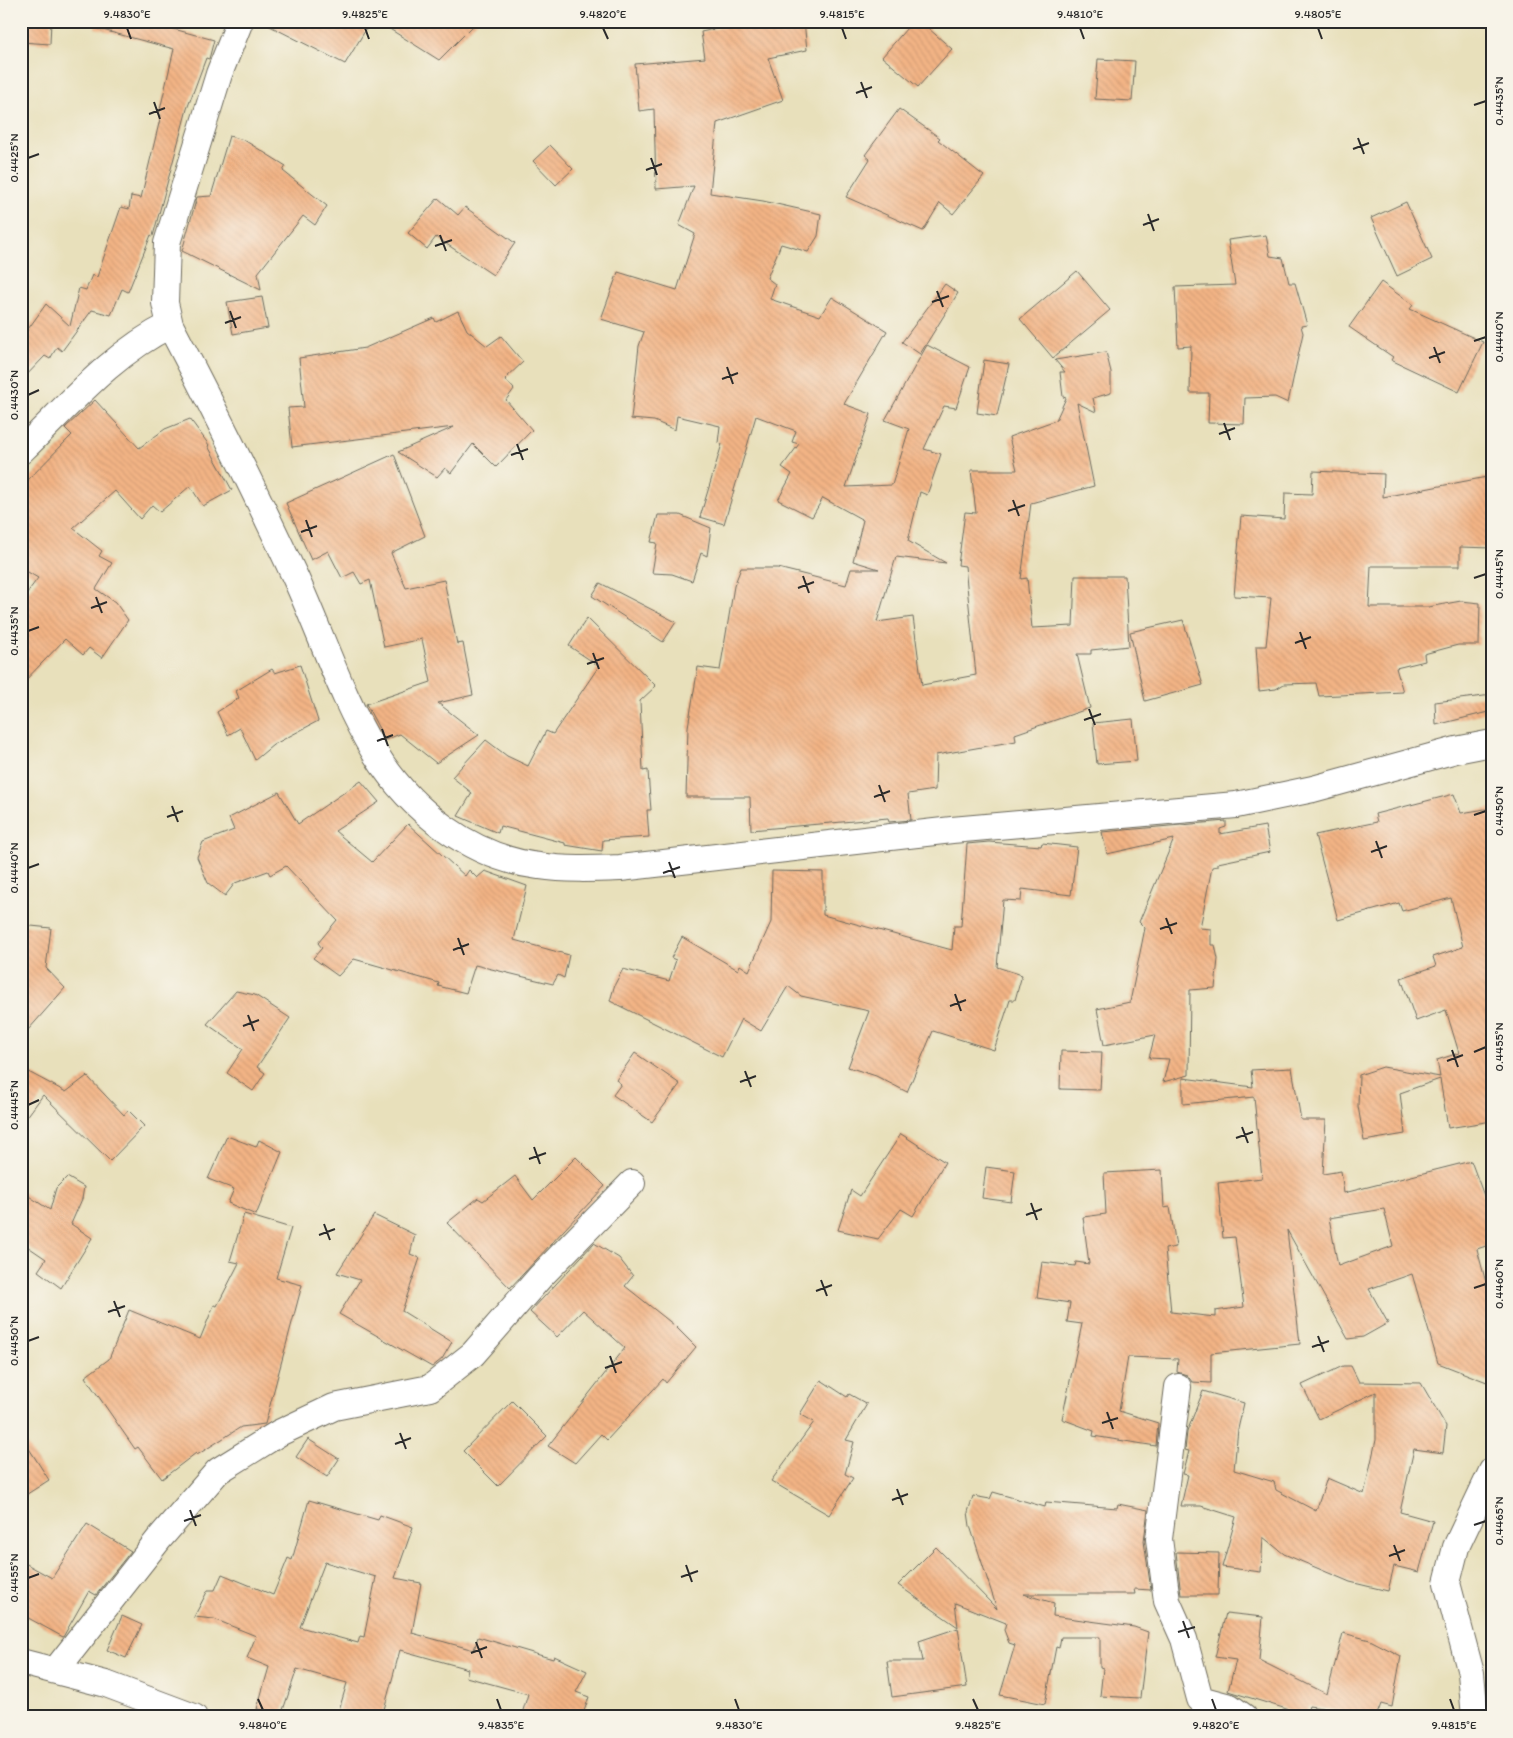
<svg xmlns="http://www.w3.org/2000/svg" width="1513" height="1738" viewBox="0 0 1513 1738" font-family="Itim,sans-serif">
<defs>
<pattern id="building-back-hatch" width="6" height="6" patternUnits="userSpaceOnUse" patternTransform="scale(1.25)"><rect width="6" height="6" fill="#f3b485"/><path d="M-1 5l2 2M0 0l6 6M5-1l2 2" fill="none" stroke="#d09b73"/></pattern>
</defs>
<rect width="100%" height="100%" fill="#f7f3e8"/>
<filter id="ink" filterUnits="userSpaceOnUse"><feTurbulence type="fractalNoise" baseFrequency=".02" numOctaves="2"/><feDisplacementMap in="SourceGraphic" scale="10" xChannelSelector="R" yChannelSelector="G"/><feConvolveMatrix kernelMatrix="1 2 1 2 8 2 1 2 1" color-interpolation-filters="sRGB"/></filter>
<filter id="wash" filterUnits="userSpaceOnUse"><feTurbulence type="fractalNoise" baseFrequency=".0096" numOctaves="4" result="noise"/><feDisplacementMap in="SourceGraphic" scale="20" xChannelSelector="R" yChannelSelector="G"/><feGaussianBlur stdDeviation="1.12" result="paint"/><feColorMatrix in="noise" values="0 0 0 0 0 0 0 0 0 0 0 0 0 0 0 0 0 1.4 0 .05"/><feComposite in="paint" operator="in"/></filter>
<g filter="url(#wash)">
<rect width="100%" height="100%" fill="#e8e0bb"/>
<g id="blocks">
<path fill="url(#building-back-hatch)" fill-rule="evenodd" d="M 21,21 L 51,21 L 50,44 L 21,42 Z
M 96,21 L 170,21 L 170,28 L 214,40 L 209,59 L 206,58 L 187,109 L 153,236 L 151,235 L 128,292 L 122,289 L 111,315 L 92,310 L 62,351 L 57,347 L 50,359 L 45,356 L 21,381 L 21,339 L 46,304 L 70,326 L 79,288 L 86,290 L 92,275 L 97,277 L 121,207 L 129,209 L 131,196 L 141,198 L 161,115 L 159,114 L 174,49 L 95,28 Z
M 260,21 L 371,21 L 345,64 Z
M 377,21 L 478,21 L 439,60 Z
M 785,21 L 804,21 L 807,50 L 768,58 L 783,100 L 717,123 L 710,193 L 763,201 L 821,214 L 818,236 L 808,252 L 781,244 L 767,278 L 775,284 L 770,299 L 820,316 L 832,297 L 887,331 L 844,404 L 871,414 L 846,487 L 892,485 L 909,429 L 885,420 L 927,345 L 970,367 L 956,408 L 944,406 L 924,449 L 941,454 L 927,495 L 920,492 L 908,541 L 946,563 L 896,557 L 877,622 L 913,617 L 922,685 L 976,675 L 965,566 L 958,565 L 965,512 L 976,513 L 971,470 L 1017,470 L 1009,437 L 1056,420 L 1066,398 L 1063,397 L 1060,372 L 1065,372 L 1055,360 L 1106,352 L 1111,372 L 1111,393 L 1093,398 L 1096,412 L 1077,403 L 1094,486 L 1031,503 L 1021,579 L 1027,578 L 1032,628 L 1073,626 L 1075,576 L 1125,576 L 1129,646 L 1091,650 L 1091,654 L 1077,654 L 1090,708 L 1015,734 L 1016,741 L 936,755 L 935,790 L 908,794 L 911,820 L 889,822 L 888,818 L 751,830 L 750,797 L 686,797 L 688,727 L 698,667 L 720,670 L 734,586 L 741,568 L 778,568 L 846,585 L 851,569 L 879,569 L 853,561 L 863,520 L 823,498 L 812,517 L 778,500 L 792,474 L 782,467 L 799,444 L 792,442 L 796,431 L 756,416 L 724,524 L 700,517 L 722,444 L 718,443 L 720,426 L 677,416 L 675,430 L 654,421 L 631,419 L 639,346 L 644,332 L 601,319 L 618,272 L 677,290 L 695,234 L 679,225 L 694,186 L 656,189 L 654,109 L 639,111 L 635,64 L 705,58 L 701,32 L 746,22 L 746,27 Z
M 913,21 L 920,21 L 952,49 L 918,87 L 882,57 Z
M 1098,59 L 1135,61 L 1132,101 L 1095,99 Z
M 899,109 L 940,138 L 938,140 L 984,176 L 953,214 L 940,203 L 923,231 L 846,197 L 870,159 L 865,155 Z
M 229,136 L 244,140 L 286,166 L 283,171 L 327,206 L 315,225 L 303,216 L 258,273 L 261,290 L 182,251 L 197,197 L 211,196 Z
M 550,145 L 573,169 L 556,185 L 533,161 Z
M 438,198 L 458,215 L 465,207 L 515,243 L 493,275 L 436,237 L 427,249 L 408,233 Z
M 1406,202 L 1432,259 L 1397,276 L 1371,218 Z
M 1266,235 L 1270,256 L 1283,258 L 1289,283 L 1295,283 L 1307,325 L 1301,326 L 1303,333 L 1288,403 L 1275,397 L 1245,398 L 1244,424 L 1208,423 L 1209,393 L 1190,393 L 1191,346 L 1178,347 L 1175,287 L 1235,285 L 1228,240 Z
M 1077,271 L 1110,310 L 1053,358 L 1020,319 Z
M 1381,282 L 1413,305 L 1410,309 L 1483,342 L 1459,392 L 1391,360 L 1393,357 L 1349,327 Z
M 945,284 L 958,293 L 920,354 L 902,342 Z
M 262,297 L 268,328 L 233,334 L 227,302 Z
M 458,311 L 467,330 L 487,346 L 501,336 L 523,362 L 505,379 L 514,389 L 506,400 L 532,430 L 496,467 L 473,444 L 451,473 L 445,468 L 437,477 L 398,452 L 454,427 L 292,447 L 288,408 L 304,407 L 299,358 L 365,348 L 434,318 L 436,322 Z
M 984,360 L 1009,364 L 997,416 L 977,413 Z
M 95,400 L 139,448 L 165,429 L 190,419 L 209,445 L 208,446 L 232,490 L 203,506 L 190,486 L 160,512 L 152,505 L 140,519 L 115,491 L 73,528 L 102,551 L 99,556 L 112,563 L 96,589 L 115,602 L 128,620 L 102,658 L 89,648 L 83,655 L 65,639 L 21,685 L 21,601 L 38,578 L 21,568 L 21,487 L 72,435 L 65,428 Z
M 394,454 L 425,536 L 391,553 L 406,588 L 444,580 L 457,644 L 463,643 L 473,695 L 438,703 L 479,735 L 436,763 L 400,734 L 385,740 L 366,704 L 431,682 L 422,639 L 384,647 L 370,580 L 361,584 L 354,572 L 342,578 L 328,551 L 311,560 L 286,503 Z
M 1313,471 L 1384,474 L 1383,497 L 1492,476 L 1492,548 L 1460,547 L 1460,566 L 1371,566 L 1369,607 L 1428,607 L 1461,601 L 1480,603 L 1479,645 L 1458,645 L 1424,654 L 1425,661 L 1396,668 L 1403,692 L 1319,696 L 1316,683 L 1284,684 L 1276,689 L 1259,691 L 1256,646 L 1266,646 L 1271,598 L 1234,596 L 1241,516 L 1284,519 L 1285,493 L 1312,494 Z
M 658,515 L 680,515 L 711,528 L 707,556 L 701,553 L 692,581 L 672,574 L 652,573 L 657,543 L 651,542 Z
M 600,583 L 676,622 L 663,642 L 592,596 Z
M 587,618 L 656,686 L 640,701 L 643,771 L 648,770 L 649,786 L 651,810 L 647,810 L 649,837 L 603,840 L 602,851 L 565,845 L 565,843 L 500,826 L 498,833 L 458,816 L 472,793 L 452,777 L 486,740 L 507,756 L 528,766 L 546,731 L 553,734 L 599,666 L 569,646 Z
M 1183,620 L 1203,685 L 1145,701 L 1130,632 Z
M 300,665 L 318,721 L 273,745 L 255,760 L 240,728 L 228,735 L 217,712 L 239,698 L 236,691 L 272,669 L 275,673 Z
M 1492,695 L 1492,711 L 1436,725 L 1435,702 Z
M 1133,719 L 1137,761 L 1097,764 L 1093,723 Z
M 361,781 L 379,802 L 335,831 L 372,862 L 408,824 L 465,876 L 469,870 L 477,878 L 485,871 L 527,886 L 514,940 L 569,955 L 564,978 L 558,975 L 553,984 L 475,965 L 466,993 L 438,986 L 439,983 L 354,959 L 338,976 L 313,958 L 322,948 L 318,943 L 337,920 L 286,866 L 270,875 L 268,871 L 235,883 L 225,896 L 208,883 L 197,857 L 203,842 L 234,830 L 229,818 L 279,792 L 298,824 Z
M 1454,794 L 1461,813 L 1492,808 L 1492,1121 L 1448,1128 L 1440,1079 L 1400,1093 L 1405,1134 L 1364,1141 L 1358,1106 L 1359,1075 L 1383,1067 L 1440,1077 L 1437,1060 L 1459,1053 L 1446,1010 L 1416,1021 L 1401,978 L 1436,966 L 1433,957 L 1463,947 L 1451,898 L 1402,911 L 1399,903 L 1338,920 L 1315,835 L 1377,822 L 1375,814 Z
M 1226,821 L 1226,827 L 1220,829 L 1220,834 L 1265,826 L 1270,852 L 1218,863 L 1218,866 L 1212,867 L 1200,928 L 1211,929 L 1211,945 L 1215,945 L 1218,959 L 1215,988 L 1190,990 L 1189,1075 L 1163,1082 L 1169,1059 L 1149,1058 L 1155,1035 L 1104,1045 L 1097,1009 L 1130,1002 L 1145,928 L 1139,922 L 1174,839 L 1107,854 L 1102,832 Z
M 989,842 L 1041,846 L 1042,843 L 1077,847 L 1071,895 L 1022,889 L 1021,901 L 1003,900 L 997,967 L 1022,975 L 1015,1000 L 1010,1000 L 994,1050 L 933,1031 L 907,1092 L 876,1076 L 848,1067 L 869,1011 L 801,996 L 788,986 L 761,1031 L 741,1019 L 722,1057 L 610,1001 L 615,984 L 623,969 L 669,981 L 676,960 L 671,958 L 682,937 L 738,970 L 740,965 L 749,971 L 771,922 L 772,871 L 823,872 L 823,915 L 952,950 L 954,926 L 961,926 L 967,844 Z
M 21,925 L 51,928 L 46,968 L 65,988 L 21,1038 Z
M 236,991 L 255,995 L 290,1018 L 257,1067 L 265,1073 L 253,1091 L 227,1073 L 243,1049 L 207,1024 Z
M 1061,1051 L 1102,1052 L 1100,1090 L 1060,1089 Z
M 635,1053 L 680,1084 L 652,1122 L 613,1095 L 621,1084 L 616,1080 Z
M 21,1068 L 66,1092 L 87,1076 L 124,1115 L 128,1110 L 144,1126 L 110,1161 L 43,1095 L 21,1125 Z
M 1292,1068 L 1301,1120 L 1326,1120 L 1323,1174 L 1341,1171 L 1344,1193 L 1471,1161 L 1492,1217 L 1492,1244 L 1477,1249 L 1492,1305 L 1492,1384 L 1438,1363 L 1412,1274 L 1369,1289 L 1388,1323 L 1363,1337 L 1348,1339 L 1287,1230 L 1300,1344 L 1211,1353 L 1211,1383 L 1192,1382 L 1187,1375 L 1177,1372 L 1178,1359 L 1128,1357 L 1119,1411 L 1158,1423 L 1156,1446 L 1093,1436 L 1094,1431 L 1062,1419 L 1082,1324 L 1067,1322 L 1070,1303 L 1037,1298 L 1042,1262 L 1075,1266 L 1076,1262 L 1089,1264 L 1083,1217 L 1106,1214 L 1104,1173 L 1162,1170 L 1164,1208 L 1170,1207 L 1176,1247 L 1165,1249 L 1171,1312 L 1215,1317 L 1215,1311 L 1244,1307 L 1235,1237 L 1223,1238 L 1218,1183 L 1262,1178 L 1254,1097 L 1183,1104 L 1183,1078 L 1253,1087 L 1251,1070 ZM 1384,1209 L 1393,1246 L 1338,1266 L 1329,1218 Z
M 901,1134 L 945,1162 L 913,1216 L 901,1209 L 878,1239 L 838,1230 L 851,1190 L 860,1196 Z
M 227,1136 L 256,1147 L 259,1140 L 282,1152 L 256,1215 L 228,1203 L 234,1189 L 208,1179 Z
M 576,1157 L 605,1186 L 510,1288 L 447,1223 L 478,1198 L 483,1201 L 515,1176 L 533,1200 Z
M 986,1167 L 1015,1171 L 1011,1202 L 982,1198 Z
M 67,1177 L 84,1187 L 82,1199 L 71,1224 L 92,1238 L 61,1288 L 38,1271 L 46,1259 L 21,1242 L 21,1191 L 50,1210 L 56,1188 Z
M 244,1214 L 291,1228 L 276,1278 L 302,1285 L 265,1424 L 241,1427 L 197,1455 L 196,1453 L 162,1479 L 138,1447 L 135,1449 L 85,1377 L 109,1359 L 129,1310 L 200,1339 L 214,1305 L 217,1306 L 239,1263 L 230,1261 Z
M 374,1215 L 415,1235 L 410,1254 L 420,1258 L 402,1311 L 452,1342 L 442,1359 L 432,1367 L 339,1314 L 360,1280 L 337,1273 Z
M 594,1243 L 619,1258 L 633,1276 L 625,1286 L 674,1325 L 696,1347 L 666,1383 L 663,1379 L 607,1440 L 601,1434 L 575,1463 L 548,1446 L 625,1348 L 583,1310 L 557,1337 L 530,1312 Z
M 1343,1366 L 1351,1366 L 1359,1382 L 1421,1383 L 1446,1426 L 1443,1453 L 1414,1449 L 1400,1512 L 1433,1521 L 1419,1572 L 1394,1566 L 1388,1591 L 1350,1582 L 1284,1554 L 1263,1537 L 1261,1572 L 1222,1567 L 1236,1517 L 1201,1506 L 1181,1506 L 1188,1475 L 1183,1474 L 1189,1451 L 1185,1450 L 1187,1432 L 1203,1391 L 1244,1403 L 1238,1429 L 1234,1470 L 1274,1482 L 1276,1490 L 1316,1511 L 1327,1478 L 1364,1494 L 1376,1440 L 1376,1392 L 1319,1419 L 1302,1385 Z
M 821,1380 L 847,1397 L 849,1394 L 867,1404 L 846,1440 L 854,1442 L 845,1474 L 853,1478 L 829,1515 L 771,1481 L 814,1422 L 800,1414 Z
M 512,1401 L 547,1436 L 498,1486 L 463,1451 Z
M 21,1436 L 49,1480 L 21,1498 Z
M 308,1439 L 339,1459 L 327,1477 L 296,1457 Z
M 993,1492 L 1045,1507 L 1046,1502 L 1117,1508 L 1118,1504 L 1148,1510 L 1144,1541 L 1151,1590 L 1134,1589 L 1135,1594 L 1023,1594 L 1054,1603 L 1053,1616 L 1134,1627 L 1148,1632 L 1140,1698 L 1100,1696 L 1103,1668 L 1100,1667 L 1100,1637 L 1061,1637 L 1059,1648 L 1056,1647 L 1045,1704 L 1000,1695 L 1015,1645 L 1009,1643 L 1004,1630 L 1006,1623 L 955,1603 L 958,1627 L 898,1585 L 936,1547 L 997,1609 L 970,1526 L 968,1512 L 973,1496 L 990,1499 Z
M 309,1500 L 378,1520 L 380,1515 L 413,1527 L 395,1578 L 421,1583 L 412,1633 L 474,1650 L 478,1637 L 553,1659 L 554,1656 L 587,1671 L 576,1692 L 589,1697 L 582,1717 L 521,1717 L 528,1694 L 466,1677 L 468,1669 L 400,1650 L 382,1717 L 337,1717 L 347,1683 L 297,1669 L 282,1713 L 257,1709 L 269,1667 L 247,1658 L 256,1636 L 214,1619 L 194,1617 L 208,1590 L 215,1590 L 222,1574 L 273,1595 L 288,1558 L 292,1560 ZM 325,1562 L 376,1577 L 364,1637 L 360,1636 L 358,1643 L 300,1627 Z
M 87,1524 L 131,1551 L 96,1595 L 89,1591 L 63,1637 L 21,1614 L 21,1561 L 52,1578 Z
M 1176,1552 L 1219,1553 L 1218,1595 L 1181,1595 Z
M 1226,1613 L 1263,1617 L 1259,1660 L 1327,1694 L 1343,1633 L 1370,1640 L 1401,1656 L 1392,1707 L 1381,1704 L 1376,1717 L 1357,1717 L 1347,1712 L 1309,1706 L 1306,1715 L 1228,1691 L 1236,1660 L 1215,1657 Z
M 122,1616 L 142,1625 L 126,1658 L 107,1650 Z
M 958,1628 L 967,1687 L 892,1697 L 887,1661 L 923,1661 L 919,1641 Z"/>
</g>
</g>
<g filter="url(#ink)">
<use href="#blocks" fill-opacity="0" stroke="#6d6a5d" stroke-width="1"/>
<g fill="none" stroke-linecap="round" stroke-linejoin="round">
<g stroke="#6d6a5d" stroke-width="28">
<path id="street" d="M 240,21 L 219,74 L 167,243 L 165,303 L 170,325 C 214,409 256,493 296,579 C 322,636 342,699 375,753 C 410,810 471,858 539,866 C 566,870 593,869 620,868 L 952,830 L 1236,805 L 1313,789 L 1456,750 L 1492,743
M 21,451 C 68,406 111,354 170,325
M 1178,1387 L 1159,1539 L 1167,1601 L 1184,1639 L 1200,1699 L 1230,1707 L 1244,1717
M 21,1662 L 106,1684 L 194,1717
M 55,1671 L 159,1539 L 218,1471 L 279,1433 L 334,1407 L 430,1388 L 473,1354 L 540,1277 L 632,1183
M 1475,1717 L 1471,1673 L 1447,1583 L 1456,1547 L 1492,1471"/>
</g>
<use href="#street" stroke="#fff" stroke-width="26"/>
</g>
</g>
<path fill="none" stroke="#2b2b2b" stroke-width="2" d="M 127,28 L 131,39M 365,28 L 369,39M 603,28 L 608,39M 842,28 L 846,39M 1080,28 L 1084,39M 1318,28 L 1322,39M 861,82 L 867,98M 856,93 L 872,87M 154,102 L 160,119M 1474,105 L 1486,101M 149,114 L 165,108M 1358,138 L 1364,154M 1353,149 L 1369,143M 28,158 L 39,154M 651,158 L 657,175M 646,170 L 662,164M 1148,214 L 1154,231M 1143,225 L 1159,219M 440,235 L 446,251M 435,246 L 452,240M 937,291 L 943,307M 932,302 L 949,296M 230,311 L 236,328M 225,323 L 241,317M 1474,341 L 1486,337M 1434,347 L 1440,363M 1429,358 L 1445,352M 727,367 L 733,384M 722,379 L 738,373M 28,395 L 39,390M 1224,423 L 1230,440M 1219,434 L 1235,428M 517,444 L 523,460M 511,455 L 528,449M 1013,500 L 1019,516M 1008,511 L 1025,505M 306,520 L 312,537M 301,532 L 317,526M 803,576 L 809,593M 1474,578 L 1486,574M 798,588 L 814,582M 96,597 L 102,613M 91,608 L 107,602M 28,631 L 39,627M 1300,632 L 1306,649M 1295,643 L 1311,637M 593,653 L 599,669M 587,664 L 604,658M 1089,709 L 1095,725M 1084,720 L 1101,714M 382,729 L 388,746M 377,741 L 393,735M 879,785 L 885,802M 874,797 L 890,791M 172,806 L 178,822M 1474,815 L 1486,811M 167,817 L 183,811M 1376,841 L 1382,858M 1371,852 L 1387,846M 669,862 L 675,878M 28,868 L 39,864M 663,873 L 680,867M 1166,918 L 1172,934M 1160,929 L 1177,923M 458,938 L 464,955M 453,950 L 469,944M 955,994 L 961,1011M 950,1006 L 966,1000M 248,1015 L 254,1031M 243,1026 L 259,1020M 1452,1050 L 1458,1067M 1474,1052 L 1486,1047M 1447,1061 L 1463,1055M 745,1071 L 751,1087M 740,1082 L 756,1076M 28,1105 L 39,1100M 1242,1127 L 1248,1143M 1236,1138 L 1253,1132M 534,1147 L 540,1164M 529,1159 L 546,1153M 1031,1203 L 1037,1220M 1026,1215 L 1042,1209M 324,1224 L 330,1240M 319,1235 L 335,1229M 821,1280 L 827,1296M 1474,1288 L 1486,1284M 816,1291 L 832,1285M 114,1301 L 120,1317M 108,1312 L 125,1306M 1318,1336 L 1324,1352M 28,1341 L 39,1337M 1312,1347 L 1329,1341M 610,1356 L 616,1373M 605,1368 L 622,1362M 1107,1412 L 1113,1429M 1102,1423 L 1118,1418M 400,1433 L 406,1449M 395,1444 L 411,1438M 897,1489 L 903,1505M 892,1500 L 908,1494M 190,1510 L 196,1526M 184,1521 L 201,1515M 1474,1525 L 1486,1521M 1394,1545 L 1400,1561M 1389,1556 L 1405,1550M 686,1565 L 692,1582M 681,1577 L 698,1571M 28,1578 L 39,1574M 1183,1621 L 1189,1638M 1178,1632 L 1195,1627M 476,1642 L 482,1658M 471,1653 L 487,1647M 258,1699 L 263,1710M 497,1699 L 501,1710M 735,1699 L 739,1710M 973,1699 L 978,1710M 1212,1699 L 1216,1710M 1450,1699 L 1454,1710"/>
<rect width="1513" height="1738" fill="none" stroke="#f7f3e8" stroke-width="55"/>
<rect x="28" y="28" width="1458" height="1682" fill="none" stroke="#2b2b2b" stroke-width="2"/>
<g font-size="12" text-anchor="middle" fill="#2b2b2b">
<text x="127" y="18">9.4830°E</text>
<text x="365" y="18">9.4825°E</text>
<text x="603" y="18">9.4820°E</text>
<text x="842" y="18">9.4815°E</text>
<text x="1080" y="18">9.4810°E</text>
<text x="1318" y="18">9.4805°E</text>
<text transform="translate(1499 101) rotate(-90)" y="4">0.4435°N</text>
<text transform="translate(14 158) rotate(-90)" y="4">0.4425°N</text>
<text transform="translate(1499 337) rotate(-90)" y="4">0.4440°N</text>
<text transform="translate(14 395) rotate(-90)" y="4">0.4430°N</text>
<text transform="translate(1499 574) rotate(-90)" y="4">0.4445°N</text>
<text transform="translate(14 631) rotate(-90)" y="4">0.4435°N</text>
<text transform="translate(1499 811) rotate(-90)" y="4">0.4450°N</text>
<text transform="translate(14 868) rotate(-90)" y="4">0.4440°N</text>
<text transform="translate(1499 1047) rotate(-90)" y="4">0.4455°N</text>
<text transform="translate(14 1105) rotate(-90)" y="4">0.4445°N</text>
<text transform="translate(1499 1284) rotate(-90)" y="4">0.4460°N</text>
<text transform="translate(14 1341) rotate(-90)" y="4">0.4450°N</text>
<text transform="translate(1499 1521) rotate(-90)" y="4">0.4465°N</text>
<text transform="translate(14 1578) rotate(-90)" y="4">0.4455°N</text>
<text x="263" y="1729">9.4840°E</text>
<text x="501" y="1729">9.4835°E</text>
<text x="739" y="1729">9.4830°E</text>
<text x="978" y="1729">9.4825°E</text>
<text x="1216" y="1729">9.4820°E</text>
<text x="1454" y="1729">9.4815°E</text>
</g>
</svg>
